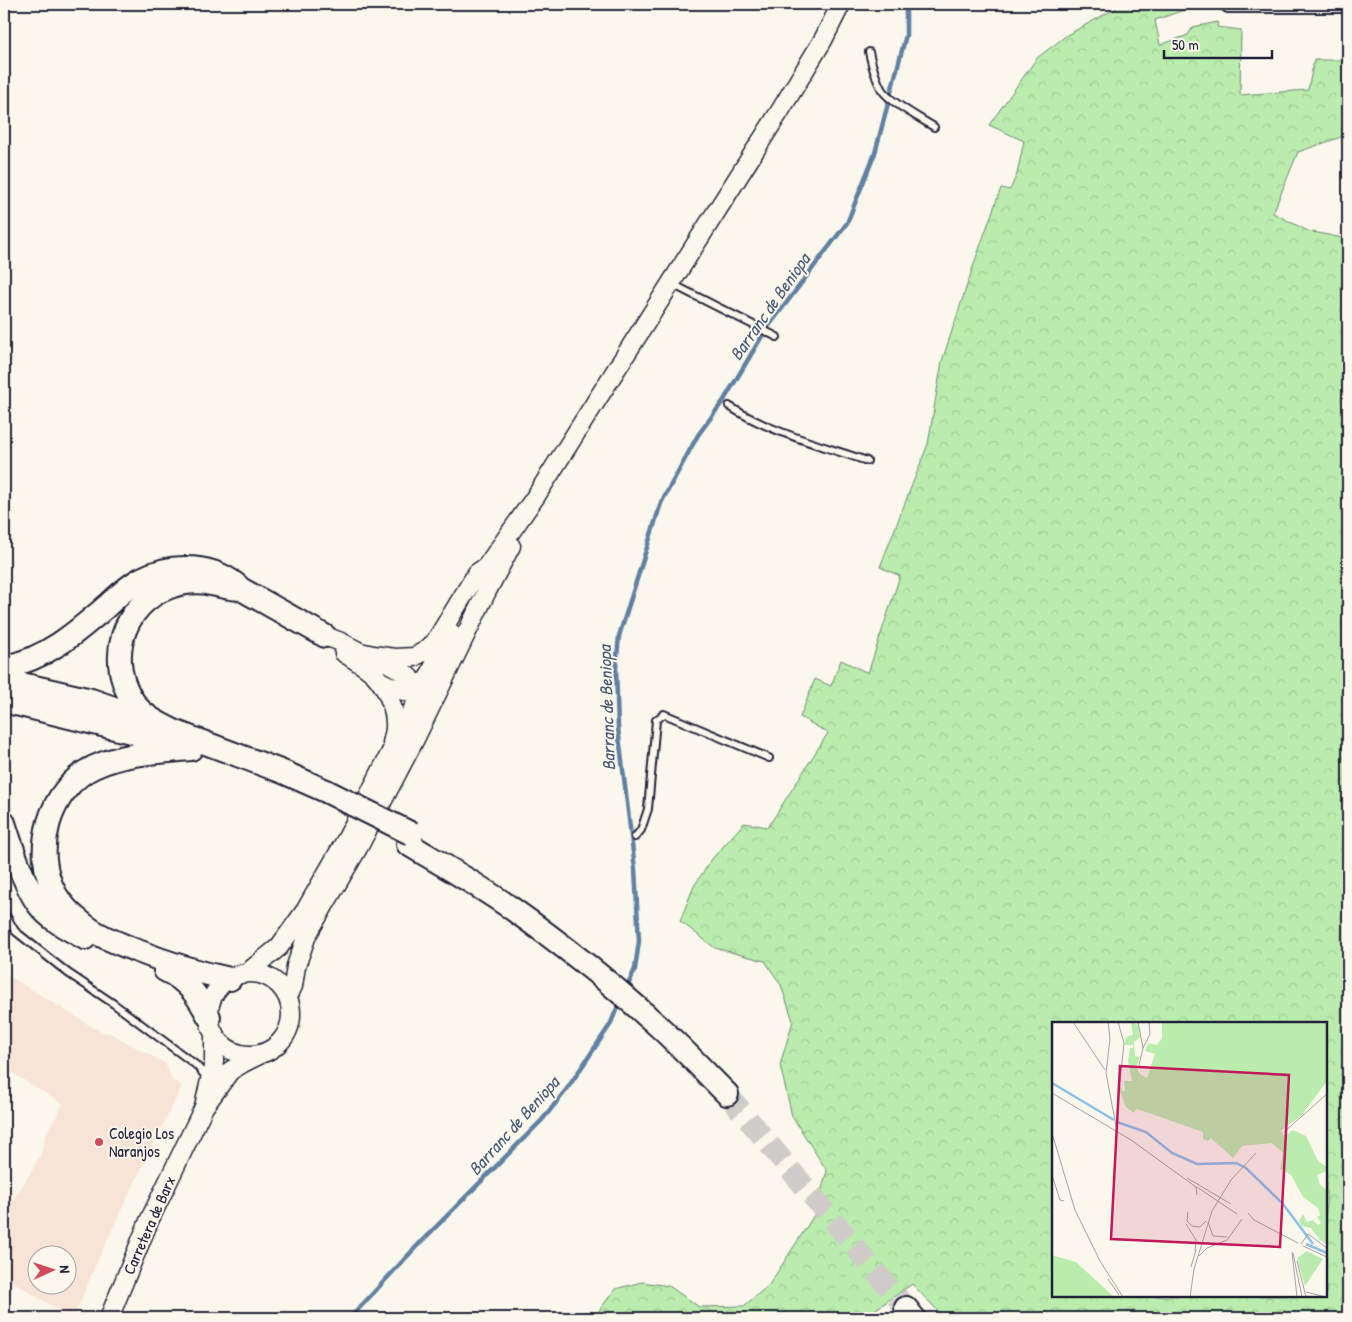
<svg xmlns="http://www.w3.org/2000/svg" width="1352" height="1322" viewBox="0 0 1352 1322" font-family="'Patrick Hand',sans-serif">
<defs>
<pattern id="forest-crowns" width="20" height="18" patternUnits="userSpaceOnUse" patternTransform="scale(1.25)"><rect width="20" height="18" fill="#baedad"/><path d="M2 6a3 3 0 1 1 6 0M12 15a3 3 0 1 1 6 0" fill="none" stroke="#a0cb96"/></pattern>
</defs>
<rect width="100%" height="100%" fill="#fbf7ec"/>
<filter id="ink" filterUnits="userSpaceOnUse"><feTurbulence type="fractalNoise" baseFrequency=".02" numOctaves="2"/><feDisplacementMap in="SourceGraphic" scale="10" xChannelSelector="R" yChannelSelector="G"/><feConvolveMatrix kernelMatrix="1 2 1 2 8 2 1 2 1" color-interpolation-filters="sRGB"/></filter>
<g filter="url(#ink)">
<path fill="#f8e4d7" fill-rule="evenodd" d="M 4,973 L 101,1032 L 110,1033 L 166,1064 L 172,1080 L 182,1086 L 130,1192 L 95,1266 L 74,1318 L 71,1318 L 4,1276 L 4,1214 L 33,1169 L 42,1151 L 46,1134 L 63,1104 L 4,1068 ZM 38,1254 L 68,1254 L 68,1284 L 38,1284 Z"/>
<path fill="url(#forest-crowns)" stroke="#6e8874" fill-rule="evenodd" d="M 1124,4 L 1209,4 L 1193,7 L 1155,20 L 1160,45 L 1188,35 L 1193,27 L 1218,22 L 1217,27 L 1241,30 L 1240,95 L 1308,90 L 1314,60 L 1348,60 L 1348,127 L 1344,136 L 1298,152 L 1273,213 L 1308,231 L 1348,239 L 1348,1318 L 945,1318 L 912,1284 L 869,1314 L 872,1318 L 597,1318 L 598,1312 L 615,1289 L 642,1282 L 669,1286 L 699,1307 L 744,1306 L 769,1285 L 815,1214 L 827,1171 L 792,1116 L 780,1065 L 793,1021 L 781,985 L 765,961 L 715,948 L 680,921 L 694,886 L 712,859 L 744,823 L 768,827 L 828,733 L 800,717 L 815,679 L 831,686 L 841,660 L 868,673 L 900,576 L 880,567 L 928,444 L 942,361 L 977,255 L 1001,188 L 1010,190 L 1017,174 L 1024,141 L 989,125 L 1037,58 L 1067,35 ZM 1053,1023 L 1326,1023 L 1326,1296 L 1053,1296 Z"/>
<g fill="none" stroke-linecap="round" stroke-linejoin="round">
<path stroke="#6081a3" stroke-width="4.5" d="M 626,990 L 635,969 L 639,941 L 635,869 L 618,728 L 616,667 L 619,636 L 661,503 L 698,435 L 724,400 L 765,331 L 847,223 L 875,153 L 906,35 L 906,9 L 909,4
M 350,1318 L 414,1249 L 542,1120 L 567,1089 L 610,1025 L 620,1001"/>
<path stroke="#d0ccc9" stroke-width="22" stroke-dasharray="22 11" stroke-linecap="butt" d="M 727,1094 L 906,1308"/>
<g stroke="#22223b" stroke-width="10">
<path id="lane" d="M 869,52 C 872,65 875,78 882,90 C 891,103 920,118 934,127
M 672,284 L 777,337
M 729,406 C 771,433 821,445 867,461
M 635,837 L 641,830 L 648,809 L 656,720 L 664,714 L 769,758
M 4,912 L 15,931 L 68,973 L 114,1004 L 196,1065 L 208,1079"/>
</g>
<g stroke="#22223b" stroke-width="16">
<path id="street" d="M 1228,6 L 1348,6"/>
</g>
<g stroke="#22223b" stroke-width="21">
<path id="secondary" d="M 325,636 L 341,642 L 360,652 L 373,655 L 395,658 L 414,657 L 425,651 L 435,642 L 477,573 L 486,567 L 536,496 L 780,111 L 823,40 L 841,4
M 344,653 C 353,659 364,665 373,673 C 386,686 396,709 395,727 C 395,732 393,738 392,743
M 380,659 C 398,668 420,679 422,702
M 380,681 C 396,689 411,696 429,692
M209 1014a41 41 0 1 1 82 0a41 41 0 1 1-82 0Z
M 247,973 L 279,947 L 305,911 L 347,838 L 421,693 L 450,632
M 288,997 L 293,986 L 296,966 L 307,935 L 358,848 L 414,741 L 487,591 L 511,546
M 205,1102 L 214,1062 L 214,1033
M 109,1318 L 149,1221 L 204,1107 L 230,1071 L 243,1063 L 259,1055"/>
</g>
<g stroke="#22223b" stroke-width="26">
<path id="highway" d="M 241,589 C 231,589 222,586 211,584 C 199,581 182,582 170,587 C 121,604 105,663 135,704 C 144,717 162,725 176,732 L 283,772 L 326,791
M 4,667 C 45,660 77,632 108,605 C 118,596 129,585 141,579 C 172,562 215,564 241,589 L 325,636
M 4,680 L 91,700 L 148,720
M 4,701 L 127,731 L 177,745
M 191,749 C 159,752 124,753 94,767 C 49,788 31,852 56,895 C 62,905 72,915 81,922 C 97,936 116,942 135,950 C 168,963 195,972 230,979
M 4,823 C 12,848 23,882 38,904 C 50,920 68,929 85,938
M 408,844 C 443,865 478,885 511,908 C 559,942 605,978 648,1017 C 676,1041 701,1068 727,1094
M 165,970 C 188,981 198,996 209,1017
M 906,1308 L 914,1318"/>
</g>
<use href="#lane" stroke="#fbf7ec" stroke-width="6"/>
<use href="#street" stroke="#fbf7ec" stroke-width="12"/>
<use href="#secondary" stroke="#fbf7ec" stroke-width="18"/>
<use href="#highway" stroke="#fbf7ec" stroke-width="22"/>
<g stroke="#22223b" stroke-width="26" stroke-linecap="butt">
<path id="highway-bridge" d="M 326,791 L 412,834"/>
</g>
<use href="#highway-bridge" stroke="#fbf7ec" stroke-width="22"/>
</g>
</g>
<circle fill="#d1495b" stroke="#fbf7ec" stroke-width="2" cx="99" cy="1142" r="5"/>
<g text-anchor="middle" stroke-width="4" stroke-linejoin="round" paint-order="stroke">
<g font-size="16" fill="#22223b" stroke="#fbf7ec" text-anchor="start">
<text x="109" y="1139">Colegio Los<tspan x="109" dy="18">Naranjos</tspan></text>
</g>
<g font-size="16" fill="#22223b" stroke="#fbf7ec">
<text transform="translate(149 1225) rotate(-66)" y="6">Carretera de Barx</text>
</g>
<g font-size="18" font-style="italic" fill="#465a78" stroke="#fbf7ec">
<text transform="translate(770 307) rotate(-55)" y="6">Barranc de Beniopa</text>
<text transform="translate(607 708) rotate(-92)" y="6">Barranc de Beniopa</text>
<text transform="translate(514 1126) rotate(-48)" y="6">Barranc de Beniopa</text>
</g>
</g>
<g transform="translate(1052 1022)">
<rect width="275" height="275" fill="#fbf7ec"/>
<path d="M 79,0 L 86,3 L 87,7 L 88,15 L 82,20 L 83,34 L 88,35 L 84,45 L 88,52 L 95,56 L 103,32 L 93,29 L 96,21 L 105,23 L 110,16 L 110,0 L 275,0 L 275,59 L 250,93 L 229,109 L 233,114 L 241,108 L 254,114 L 266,139 L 275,145 L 275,149 L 265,153 L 268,163 L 275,168 L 275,223 L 268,218 L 259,206 L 250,204 L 247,199 L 251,192 L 255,200 L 261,198 L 266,203 L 269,201 L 265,195 L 268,193 L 266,186 L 251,175 L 239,153 L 228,147 L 231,131 L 220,121 L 190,124 L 181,136 L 159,116 L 156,119 L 151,117 L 151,110 L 88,88 L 84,87 L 82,91 L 74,85 L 65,62 L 68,62 L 70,69 L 73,69 L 72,59 L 80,59 L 76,39 L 78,26 L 81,26 L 81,23 L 73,23 L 73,18 L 74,15 L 81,13 ZM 0,233 L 24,240 L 62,275 L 0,275 Z" fill="#baedad"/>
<path d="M 255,229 L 271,237 L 253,264 L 245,236 Z" fill="#baedad"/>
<path fill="none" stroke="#8ac1e8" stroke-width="2.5" d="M 0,61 L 62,98M 65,100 L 94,110 L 120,131 L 145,142 L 184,141 L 194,146 L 231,182 L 261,222M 254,222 L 275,231"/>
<path fill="none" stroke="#a4a2a5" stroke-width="1" d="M 21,0 L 53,48M 56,0 L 58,17 L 54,51 L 65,109M 66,0 L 72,21 L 68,60M 86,0 L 91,26 L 98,12 L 97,0M 87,43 L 91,26M 0,71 L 79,118 L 144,165 L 145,173M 232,110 L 275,72M 0,111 L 23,188 L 48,239 L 71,275M 0,153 L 8,178 L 12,179M 135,156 L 179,182M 145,165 L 185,192M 136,190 L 135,199 L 140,204 L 148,205 L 154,199M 196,191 L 202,198 L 246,221M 156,200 L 161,214 L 175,215M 134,202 L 144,218 L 143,229M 249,222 L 256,212 L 275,226M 251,224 L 275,235M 240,230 L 245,275M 241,231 L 250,275M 147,234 L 155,226 L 175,218 L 190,197M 245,239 L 254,275M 139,245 L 144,228M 56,257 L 67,273M 254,270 L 274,275M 138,275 L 142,247 L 160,189 L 179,158 L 204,131"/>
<path fill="#c2185b" fill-opacity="0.15" stroke="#c2185b" stroke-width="2.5" d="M 68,44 L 237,53 L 228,225 L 59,217 Z"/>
<rect width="275" height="275" fill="none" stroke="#22223b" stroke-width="2.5"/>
</g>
<rect width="1352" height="1322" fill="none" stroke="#fbf7ec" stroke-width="20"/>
<rect x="10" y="10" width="1332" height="1302" fill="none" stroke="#22223b" stroke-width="2" filter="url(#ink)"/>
<g transform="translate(52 1270) rotate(87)"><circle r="24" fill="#fbf7ec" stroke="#a4a2a5"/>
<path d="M0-4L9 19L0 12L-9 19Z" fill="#d1495b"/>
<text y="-8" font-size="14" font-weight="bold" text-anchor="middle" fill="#22223b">N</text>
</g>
<path d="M1164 50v8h108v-8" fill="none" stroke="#22223b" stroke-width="2.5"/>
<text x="1172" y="50" font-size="15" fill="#22223b" stroke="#fbf7ec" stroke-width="4" paint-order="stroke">50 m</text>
</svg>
